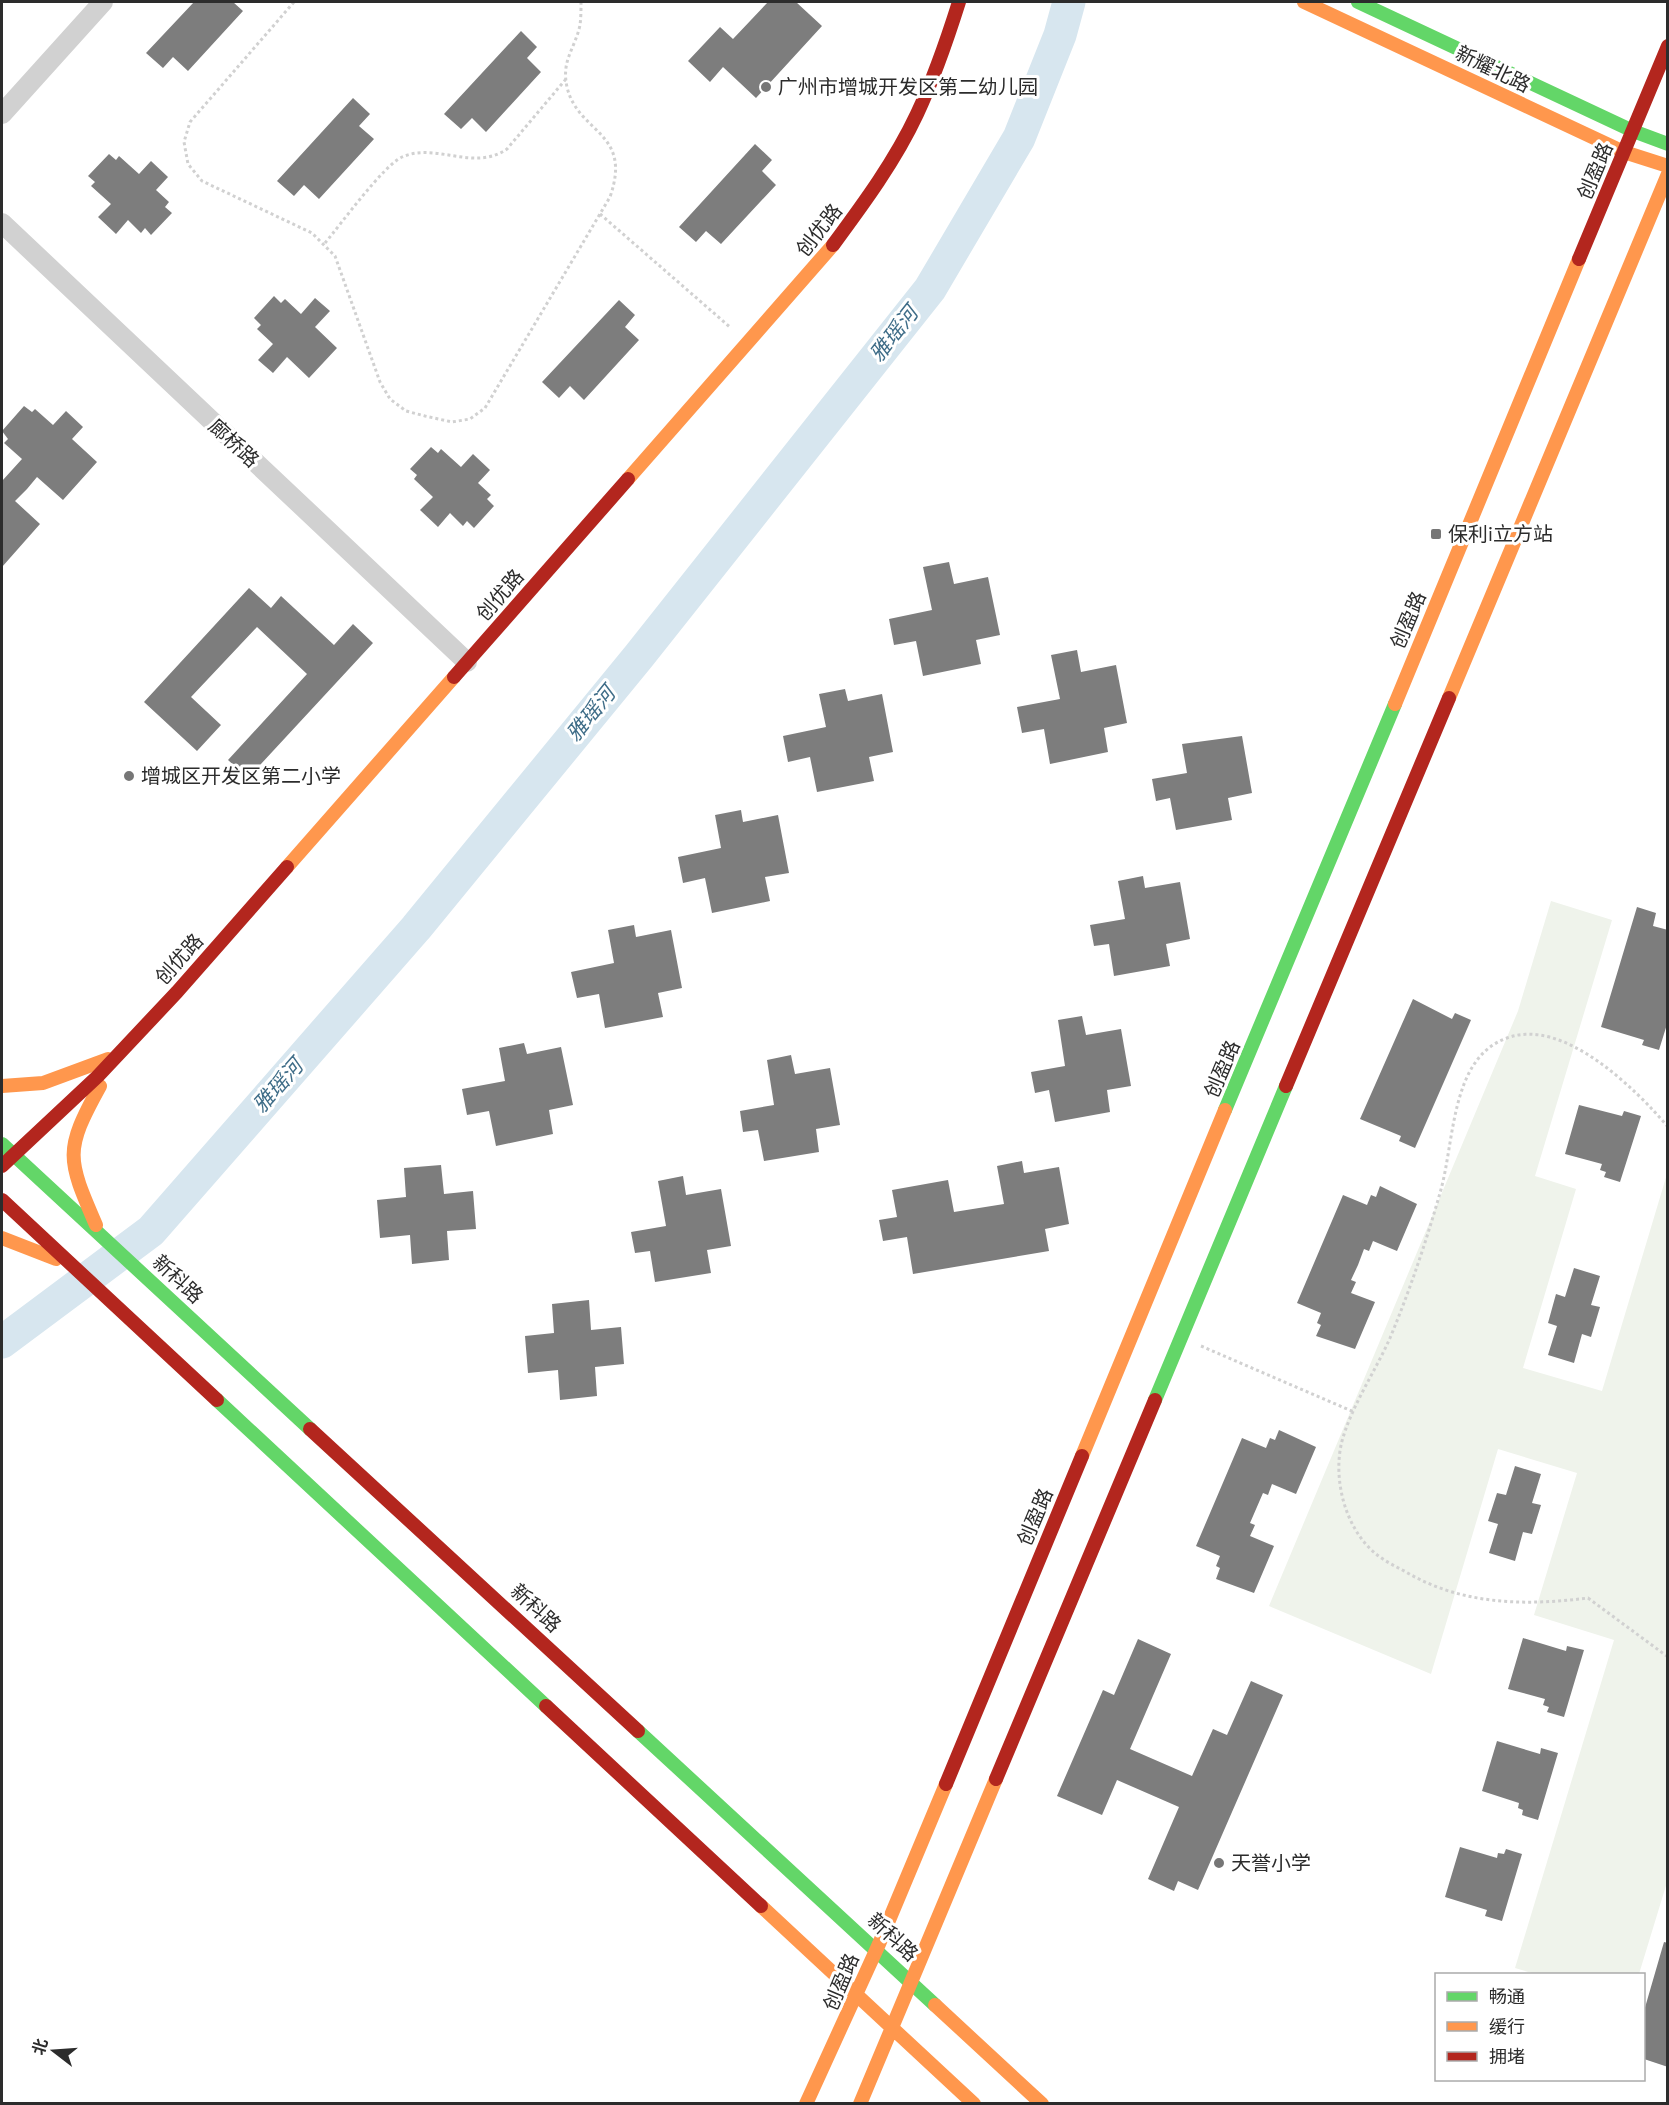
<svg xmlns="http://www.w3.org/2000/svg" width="1669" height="2105" viewBox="0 0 1669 2105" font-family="'Space Grotesk','Noto Sans SC',sans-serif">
<rect width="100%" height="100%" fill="#fff"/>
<path fill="#eff3eb" d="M 1551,901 L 1612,920 L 1535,1176 L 1576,1189 L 1523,1368 L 1602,1391 L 1667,1174 L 1668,1879 L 1639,1974 L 1535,1974 L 1515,1968 L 1614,1640 L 1534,1615 L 1577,1473 L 1498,1449 L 1431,1674 L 1269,1606 L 1518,1011 Z"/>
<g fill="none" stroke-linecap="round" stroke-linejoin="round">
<path stroke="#d7e6ef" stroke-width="33" d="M 2,1342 L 151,1231 L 416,928 L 639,656 L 930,289 L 1019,138 L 1060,35 L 1069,2"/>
</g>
<path fill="#7d7d7d" d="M 194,2 L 233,2 L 243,11 L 188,71 L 173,57 L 163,68 L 146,53 Z
M 768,2 L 796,2 L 822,26 L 756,98 L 723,67 L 710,82 L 688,61 L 720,27 L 733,39 Z
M 521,31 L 537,47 L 527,58 L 541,72 L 486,132 L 472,118 L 461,129 L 444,114 Z
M 353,98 L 370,114 L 359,126 L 374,139 L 319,199 L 304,185 L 294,196 L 277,181 Z
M 755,144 L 772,160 L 762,171 L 776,185 L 721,244 L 706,231 L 696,242 L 679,227 Z
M 109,154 L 116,160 L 119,156 L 139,174 L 151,161 L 168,177 L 156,190 L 169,202 L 165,207 L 172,213 L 151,235 L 145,228 L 141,233 L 128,220 L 116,234 L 98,217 L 111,204 L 91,186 L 95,182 L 88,176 Z
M 274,296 L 281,303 L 285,299 L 301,314 L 315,298 L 330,311 L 315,327 L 337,348 L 309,378 L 287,357 L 273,373 L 258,360 L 273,344 L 257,329 L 261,325 L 254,318 Z
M 619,300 L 635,315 L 625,327 L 639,340 L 584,400 L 570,386 L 559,398 L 542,382 Z
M 24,406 L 32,412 L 35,409 L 53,425 L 66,411 L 83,427 L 72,439 L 97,462 L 63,500 L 37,477 L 27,489 L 15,501 L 40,524 L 2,567 L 2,481 L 22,459 L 4,443 L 8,439 L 2,431 Z
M 431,447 L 438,453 L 441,449 L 461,467 L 473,454 L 490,470 L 478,483 L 491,495 L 487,499 L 494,506 L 474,528 L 467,521 L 463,526 L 450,513 L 438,527 L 420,510 L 433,497 L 414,479 L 417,475 L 410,469 Z
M 949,562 L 954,584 L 988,577 L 1000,635 L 976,640 L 981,664 L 923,676 L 916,641 L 894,645 L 889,619 L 932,610 L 923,567 Z
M 249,588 L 271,608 L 281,596 L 334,645 L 353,624 L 373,643 L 248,778 L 228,760 L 307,674 L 257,627 L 191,697 L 221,725 L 197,751 L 144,702 Z
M 1077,650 L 1081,672 L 1116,665 L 1127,723 L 1104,728 L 1108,752 L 1050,764 L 1044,729 L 1022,733 L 1017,707 L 1060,699 L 1051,655 Z
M 845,689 L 848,701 L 882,694 L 893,752 L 869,757 L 874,781 L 817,792 L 810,757 L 788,762 L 783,736 L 826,727 L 819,694 Z
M 1242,736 L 1252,793 L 1228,798 L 1232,820 L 1176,830 L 1170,798 L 1156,801 L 1152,779 L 1187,773 L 1182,744 Z
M 741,810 L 743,822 L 778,815 L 789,873 L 765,877 L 770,901 L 712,913 L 705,878 L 683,883 L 678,857 L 721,848 L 715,815 Z
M 1143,876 L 1145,888 L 1180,882 L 1190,939 L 1166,944 L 1170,966 L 1114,976 L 1109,944 L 1094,946 L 1090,925 L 1125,919 L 1118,881 Z
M 1637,907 L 1656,913 L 1653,926 L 1668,930 L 1668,1021 L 1659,1050 L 1642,1045 L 1644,1040 L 1601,1027 Z
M 634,925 L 636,937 L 671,930 L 682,988 L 658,993 L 663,1017 L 605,1028 L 599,994 L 577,998 L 571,972 L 614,963 L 608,930 Z
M 1413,999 L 1452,1019 L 1455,1013 L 1471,1020 L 1415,1148 L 1399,1141 L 1401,1136 L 1360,1119 Z
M 1082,1016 L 1086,1035 L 1121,1029 L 1131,1086 L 1107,1090 L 1110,1112 L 1055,1122 L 1049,1090 L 1035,1093 L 1031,1072 L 1065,1066 L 1058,1020 Z
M 524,1043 L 527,1054 L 561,1047 L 573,1105 L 549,1110 L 553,1134 L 496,1146 L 489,1111 L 467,1115 L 462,1089 L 505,1081 L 499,1048 Z
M 791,1055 L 795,1074 L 830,1068 L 840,1125 L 816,1129 L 819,1152 L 764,1161 L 758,1130 L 743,1132 L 740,1111 L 774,1105 L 767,1060 Z
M 1579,1105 L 1622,1116 L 1624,1111 L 1641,1116 L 1620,1182 L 1604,1177 L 1606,1172 L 1600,1170 L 1602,1164 L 1565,1154 Z
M 1022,1161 L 1024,1173 L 1059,1167 L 1069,1224 L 1045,1229 L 1049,1251 L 913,1274 L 907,1237 L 883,1241 L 879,1220 L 897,1217 L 892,1190 L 948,1180 L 954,1212 L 1004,1204 L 997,1166 Z
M 441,1165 L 444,1194 L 473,1191 L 476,1229 L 447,1231 L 449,1260 L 412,1264 L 410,1235 L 380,1238 L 377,1200 L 406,1197 L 404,1168 Z
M 683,1176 L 686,1195 L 721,1189 L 731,1246 L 707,1250 L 711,1273 L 655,1282 L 650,1251 L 635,1253 L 631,1232 L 666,1226 L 658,1181 Z
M 1380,1186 L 1417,1204 L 1397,1251 L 1373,1241 L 1369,1251 L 1364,1249 L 1358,1265 L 1351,1280 L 1356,1282 L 1351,1293 L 1375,1302 L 1355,1349 L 1316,1336 L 1321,1325 L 1317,1323 L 1321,1313 L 1297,1303 L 1343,1195 L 1367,1205 L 1371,1195 L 1376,1197 Z
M 1574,1268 L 1600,1276 L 1591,1305 L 1600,1307 L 1591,1337 L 1582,1334 L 1574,1363 L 1548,1355 L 1557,1326 L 1548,1323 L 1556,1294 L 1565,1297 Z
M 589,1300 L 591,1330 L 621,1327 L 624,1364 L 595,1367 L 597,1396 L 560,1400 L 558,1370 L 528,1373 L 525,1336 L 554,1333 L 552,1304 Z
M 1279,1430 L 1316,1447 L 1296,1494 L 1272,1484 L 1268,1495 L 1263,1493 L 1250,1523 L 1255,1525 L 1250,1536 L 1274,1546 L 1254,1593 L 1216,1579 L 1220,1568 L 1216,1566 L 1220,1556 L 1196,1546 L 1242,1438 L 1266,1448 L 1270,1438 L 1275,1440 Z
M 1515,1466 L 1541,1474 L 1532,1503 L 1541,1505 L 1532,1534 L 1523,1532 L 1515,1561 L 1489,1553 L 1498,1524 L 1488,1521 L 1497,1493 L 1506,1495 Z
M 1523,1638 L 1566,1651 L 1567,1646 L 1584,1650 L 1564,1717 L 1547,1712 L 1549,1707 L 1543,1705 L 1545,1699 L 1508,1689 Z
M 1138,1639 L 1171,1654 L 1130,1749 L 1192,1776 L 1213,1729 L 1227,1735 L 1251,1681 L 1283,1695 L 1198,1890 L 1178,1881 L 1174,1891 L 1148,1879 L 1179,1807 L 1117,1780 L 1102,1815 L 1057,1796 L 1103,1690 L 1114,1695 Z
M 1497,1741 L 1540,1754 L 1541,1748 L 1558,1753 L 1538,1820 L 1522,1815 L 1523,1810 L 1518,1808 L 1519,1803 L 1482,1791 Z
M 1460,1847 L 1497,1858 L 1498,1853 L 1504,1854 L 1506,1849 L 1522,1854 L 1502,1921 L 1485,1916 L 1487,1910 L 1445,1897 Z
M 1664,1942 L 1668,1943 L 1668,2067 L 1644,2059 L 1644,2011 Z"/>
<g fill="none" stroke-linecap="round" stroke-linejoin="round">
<path stroke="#d1d1d1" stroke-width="3" stroke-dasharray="3 3" stroke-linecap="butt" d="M 294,2 L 190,122 L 184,142 L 188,164 L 202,181 L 312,233 L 335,256 L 380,382 L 390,399 L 406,411 L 425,416 L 452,422 L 470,419 L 485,408 L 610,197 C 633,131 578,134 567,87 C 561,60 575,49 580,25 C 581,18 581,9 581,2
M 600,214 L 731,328
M 325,243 C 341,224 383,166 402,157 C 436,142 474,172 507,149 L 566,79
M 1668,1127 C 1635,1088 1563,1017 1507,1038 C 1450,1058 1455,1142 1440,1193 C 1426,1242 1410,1290 1390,1338 C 1375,1372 1352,1405 1342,1441 C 1332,1480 1346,1533 1380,1557 C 1388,1563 1397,1567 1406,1572 C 1462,1605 1525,1606 1588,1598 L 1668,1657
M 1201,1346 L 1354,1412"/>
<path stroke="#d1d1d1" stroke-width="20" d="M 2,114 L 103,2
M 2,223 L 467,662"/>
<path stroke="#63d668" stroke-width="14" d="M 1358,2 L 1633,131 L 1668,144
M 1225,1110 L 1395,704
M 2,1144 L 310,1429
M 217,1400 L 546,1706
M 1155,1400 L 1286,1086
M 638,1731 L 935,2005"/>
<path stroke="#ff974d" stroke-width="14" d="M 1304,2 L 1624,152 L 1668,166
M 628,479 L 833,245
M 1449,698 L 1668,174
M 1395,704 L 1579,259
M 287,867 L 454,677
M 2,1086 L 43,1083 L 108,1059
M 96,1225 C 67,1158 64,1151 100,1086
M 2,1238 L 56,1259
M 1082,1456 L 1225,1110
M 761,1906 L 974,2104
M 935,2005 L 1042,2104
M 806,2104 L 879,1944 L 946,1784
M 860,2104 L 996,1779"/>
<path stroke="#b3261e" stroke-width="14" d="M 833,245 C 864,203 895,161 917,114 C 934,78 947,40 959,2
M 1579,259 L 1668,46
M 454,677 L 628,479
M 1286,1086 L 1449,698
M 2,1166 L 98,1076 L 177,992 L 287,867
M 2,1200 L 217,1400
M 310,1429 L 638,1731
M 546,1706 L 761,1906
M 996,1779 L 1155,1400
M 946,1784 L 1082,1456"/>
</g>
<g fill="#767676" stroke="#fff" stroke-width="2">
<circle cx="766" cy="87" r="6"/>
<rect x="1430" y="528" width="12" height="12" rx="3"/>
<circle cx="129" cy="776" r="6"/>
<circle cx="1219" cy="1863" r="6"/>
</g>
<g text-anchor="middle" stroke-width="6" stroke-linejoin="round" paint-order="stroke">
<g font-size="20" fill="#2c2c2c" stroke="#fff">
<text transform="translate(1493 69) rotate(26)" y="7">新耀北路</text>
<text transform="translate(1595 171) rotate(-67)" y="7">创盈路</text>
<text transform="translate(819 230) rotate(-52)" y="7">创优路</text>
<text transform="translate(234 443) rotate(43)" y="7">廊桥路</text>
<text transform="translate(500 595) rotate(-49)" y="7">创优路</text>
<text transform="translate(1408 620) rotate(-67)" y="7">创盈路</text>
<text transform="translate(179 959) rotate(-48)" y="7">创优路</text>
<text transform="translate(1222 1069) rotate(-67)" y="7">创盈路</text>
<text transform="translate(178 1279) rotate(43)" y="7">新科路</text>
<text transform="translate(1035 1517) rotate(-67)" y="7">创盈路</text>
<text transform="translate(536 1608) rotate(43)" y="7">新科路</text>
<text transform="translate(893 1937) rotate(43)" y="7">新科路</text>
<text transform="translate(841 1982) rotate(-67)" y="7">创盈路</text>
</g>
<g font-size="20" fill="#2c2c2c" stroke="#fff" text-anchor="start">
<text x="778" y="94">广州市增城开发区第二幼儿园</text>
<text x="1448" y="541">保利i立方站</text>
<text x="141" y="783">增城区开发区第二小学</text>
<text x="1231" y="1870">天誉小学</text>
</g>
<g font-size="21" font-style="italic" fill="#3f6d88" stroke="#fff">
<text transform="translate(894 334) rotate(-52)" y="7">雅瑶河</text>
<text transform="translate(591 714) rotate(-51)" y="7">雅瑶河</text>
<text transform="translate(278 1086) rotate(-49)" y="7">雅瑶河</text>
</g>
</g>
<rect width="1669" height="2105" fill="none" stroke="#2c2c2c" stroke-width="6"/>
<rect x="1435" y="1973" width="210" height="108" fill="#ffffff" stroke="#ababab" stroke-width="1.5"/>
<rect x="1447" y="1992" width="30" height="9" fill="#63d668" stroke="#ababab" stroke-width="1.5"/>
<text x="1489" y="2003" font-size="18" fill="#2c2c2c">畅通</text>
<rect x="1447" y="2022" width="30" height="9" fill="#ff974d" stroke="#ababab" stroke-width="1.5"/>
<text x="1489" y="2033" font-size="18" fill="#2c2c2c">缓行</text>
<rect x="1447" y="2052" width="30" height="9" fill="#b3261e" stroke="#ababab" stroke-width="1.5"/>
<text x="1489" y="2063" font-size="18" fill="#2c2c2c">拥堵</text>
<g transform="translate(54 2051) rotate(287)" stroke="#ffffff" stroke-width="4.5" paint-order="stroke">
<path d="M0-4.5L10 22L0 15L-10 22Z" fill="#2c2c2c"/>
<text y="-9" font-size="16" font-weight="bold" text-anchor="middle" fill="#2c2c2c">北</text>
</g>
</svg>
